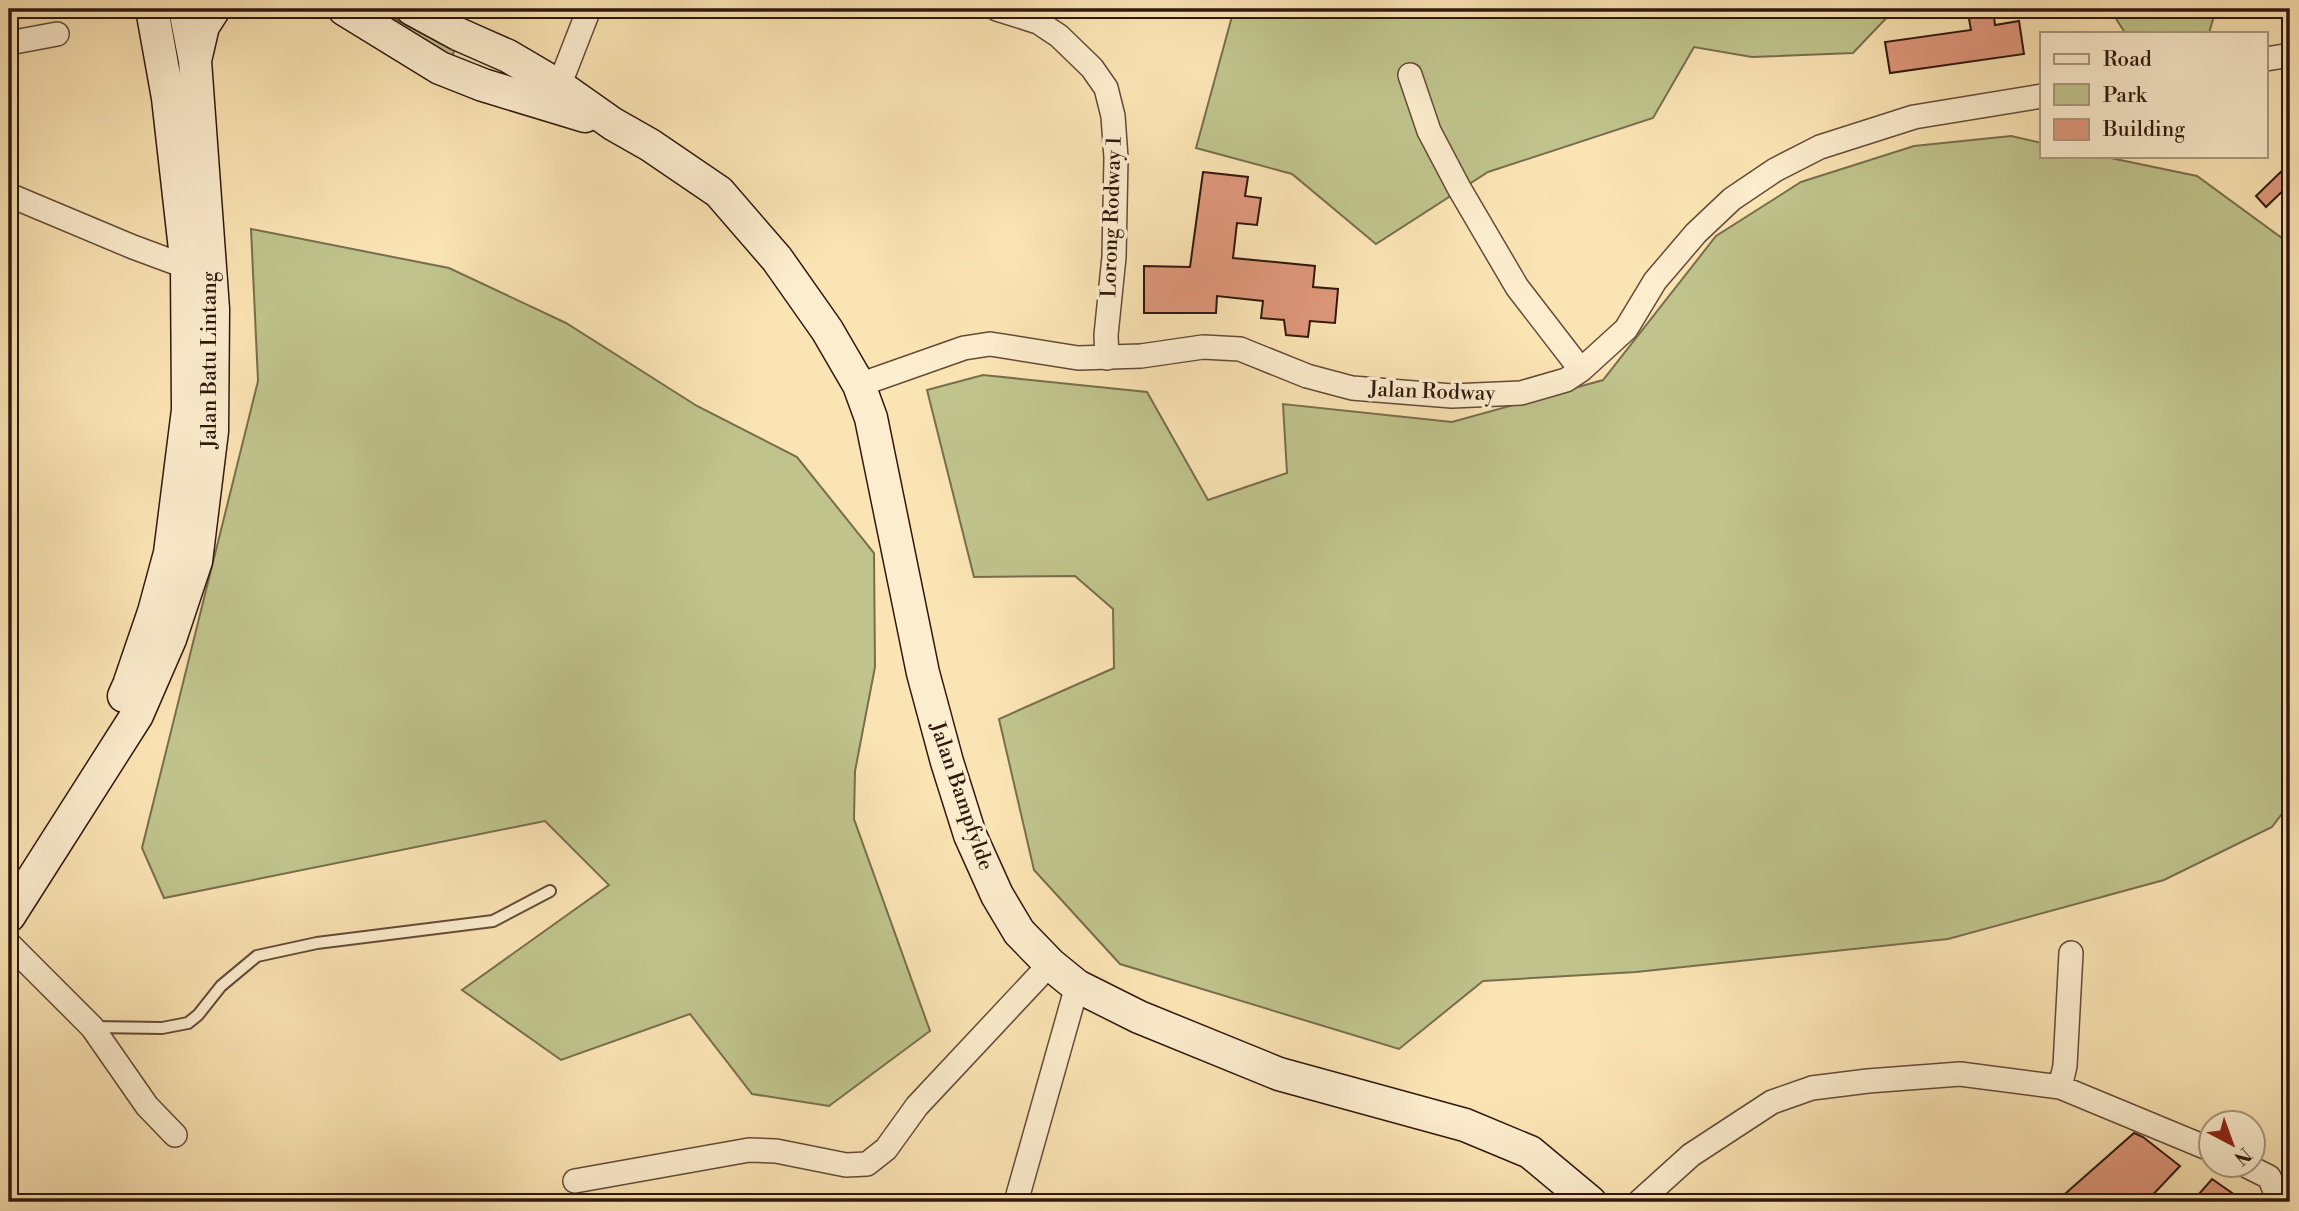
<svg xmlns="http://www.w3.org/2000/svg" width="2299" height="1211" viewBox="0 0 2299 1211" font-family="'Libre Bodoni',serif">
<rect width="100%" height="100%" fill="#fbe4b4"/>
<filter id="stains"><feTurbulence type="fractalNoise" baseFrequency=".00286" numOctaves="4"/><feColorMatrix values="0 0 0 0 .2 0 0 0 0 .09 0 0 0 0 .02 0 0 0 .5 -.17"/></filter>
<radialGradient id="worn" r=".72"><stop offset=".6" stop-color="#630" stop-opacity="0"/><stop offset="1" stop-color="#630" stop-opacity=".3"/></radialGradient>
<path fill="#c0c48c" stroke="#786e4d" stroke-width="2" d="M 363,9 L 376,9 L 455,50 L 449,61 Z
M 1234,9 L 1895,9 L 1853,53 L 1752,57 L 1694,47 L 1653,118 L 1488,172 L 1376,244 L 1292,174 L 1196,148 Z
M 2110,9 L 2216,9 L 2209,33 L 2125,33 Z
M 2011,136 L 2042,143 L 2042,156 L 2101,156 L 2197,176 L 2290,244 L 2290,803 L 2272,827 L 2164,880 L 1948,939 L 1636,972 L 1483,981 L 1399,1049 L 1120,964 L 1034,870 L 999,719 L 1114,668 L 1113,609 L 1075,576 L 974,577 L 927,390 L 983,375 L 1147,392 L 1208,500 L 1287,473 L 1283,404 L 1452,422 L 1603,380 L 1716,236 L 1801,182 L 1914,146 Z
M 251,229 L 449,268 L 566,323 L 697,406 L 797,457 L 874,553 L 875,667 L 855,771 L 854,819 L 930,1031 L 829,1106 L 752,1094 L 690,1014 L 561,1060 L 462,990 L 609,885 L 545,821 L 164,898 L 142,848 L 258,381 Z"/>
<path fill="#df977b" stroke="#30180e" stroke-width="2" d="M 1993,9 L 1995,25 L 2019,21 L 2024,54 L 1890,73 L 1885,42 L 1971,30 L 1968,13 Z
M 2290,163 L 2290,184 L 2266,207 L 2256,196 Z
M 1203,172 L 1248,177 L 1245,196 L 1261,198 L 1257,225 L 1237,223 L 1233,258 L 1315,266 L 1313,287 L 1338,289 L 1335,323 L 1310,321 L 1308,337 L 1286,335 L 1284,320 L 1261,318 L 1263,301 L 1217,296 L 1216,313 L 1144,313 L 1144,266 L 1190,267 Z
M 2134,1133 L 2143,1137 L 2180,1166 L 2146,1202 L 2076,1202 L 2066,1193 Z
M 2212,1179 L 2245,1202 L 2192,1202 Z"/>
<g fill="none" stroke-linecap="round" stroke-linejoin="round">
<g stroke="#634b38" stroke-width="14">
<path id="lane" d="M 94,1027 L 162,1028 L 188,1023 L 198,1015 L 221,986 L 257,956 L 317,943 L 493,921 L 550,891"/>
</g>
<g stroke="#634b38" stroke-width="26">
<path id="street" d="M 997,9 L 1038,22 L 1059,36 L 1092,68 L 1106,88 L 1113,116 L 1116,158 L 1114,257 L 1106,335 L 1107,358
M 9,43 L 57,34
M 2266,59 L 2290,55
M 1410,75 L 1429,131 L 1459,188 L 1517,287 L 1581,370
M 559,86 L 589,9
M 9,195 L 133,247 L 187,267
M 859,385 L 964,348 L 990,344 L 1078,358 L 1141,356 L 1203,347 L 1240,349 L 1307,376 L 1352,388 L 1452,396 L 1521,393 L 1566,380 L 1581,370 L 1626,329 L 1655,281 L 1696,233 L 1732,199 L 1775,170 L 1820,147 L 1914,117 L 2042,96
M 9,944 L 92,1027 L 147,1106 L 175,1135
M 2060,1087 L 2065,1066 L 2071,953
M 2247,1166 L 2269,1177 L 2280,1202
M 575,1181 L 749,1150 L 776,1151 L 846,1165 L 867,1164 L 886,1149 L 917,1106 L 1050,964
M 1016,1202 L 1077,986
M 1639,1202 L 1691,1155 L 1772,1102 L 1812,1088 L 1868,1081 L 1960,1074 L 2060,1087 L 2212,1150"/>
</g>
<g stroke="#30180e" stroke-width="35">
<path id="secondary" d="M 344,9 L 440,68 L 483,85 L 585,116
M 412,9 L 458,34 L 508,56 L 559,86 L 613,124 L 650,145 L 719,192 L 777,259 L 827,330 L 859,385 L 871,418 L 923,673 L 947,762 L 970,835 L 997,895 L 1019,932 L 1050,964 L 1077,986 L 1139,1017 L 1279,1074 L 1465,1125 L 1530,1152 L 1590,1202
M 196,56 L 203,26 L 214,9
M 124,696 L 129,685 L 154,612 L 170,553 L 188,410 L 187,267 L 168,98 L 152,9
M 9,916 L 137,715 L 170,639 L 196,561 L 212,431 L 213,309 L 195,61 L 185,9"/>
</g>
<use href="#lane" stroke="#fcedce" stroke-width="10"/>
<use href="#street" stroke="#fcedce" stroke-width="23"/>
<use href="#secondary" stroke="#fcedce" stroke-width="32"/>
</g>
<g text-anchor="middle" stroke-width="7" stroke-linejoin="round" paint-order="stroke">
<g font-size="21" fill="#30180e" stroke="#fcedce">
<text transform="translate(1111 217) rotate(-88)" y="7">Lorong Rodway 1</text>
<text transform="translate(209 360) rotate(-90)" y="7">Jalan Batu Lintang</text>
<text transform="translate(1432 391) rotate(2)" y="7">Jalan Rodway</text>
<text transform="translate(962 796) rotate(71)" y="7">Jalan Bampfylde</text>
</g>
</g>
<rect width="2299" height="1211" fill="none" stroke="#fbe4b4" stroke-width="35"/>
<rect x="10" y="10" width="2278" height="1190" fill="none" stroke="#30180e" stroke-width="3.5"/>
<rect x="18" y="18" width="2264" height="1176" fill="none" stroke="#30180e" stroke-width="2"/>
<rect x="2040" y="32" width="228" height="126" fill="#fcedce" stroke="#aa9881" stroke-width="2"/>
<rect x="2054" y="54" width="35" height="10" fill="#fcedce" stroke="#aa9881" stroke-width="2"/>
<text x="2103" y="66" font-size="21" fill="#30180e">Road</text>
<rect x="2054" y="84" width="35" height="21" fill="#c0c48c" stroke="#aa9881" stroke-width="2"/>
<text x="2103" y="102" font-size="21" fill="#30180e">Park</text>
<rect x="2054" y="119" width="35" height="21" fill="#df977b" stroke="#aa9881" stroke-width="2"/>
<text x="2103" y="136" font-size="21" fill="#30180e">Building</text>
<g transform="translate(2232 1144) rotate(139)"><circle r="33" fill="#fcedce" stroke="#aa9881" stroke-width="2"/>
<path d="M0-5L12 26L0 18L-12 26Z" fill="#8f2418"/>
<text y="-10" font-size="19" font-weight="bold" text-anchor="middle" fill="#30180e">N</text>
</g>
<rect width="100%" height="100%" filter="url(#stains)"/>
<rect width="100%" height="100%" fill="url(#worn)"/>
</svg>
